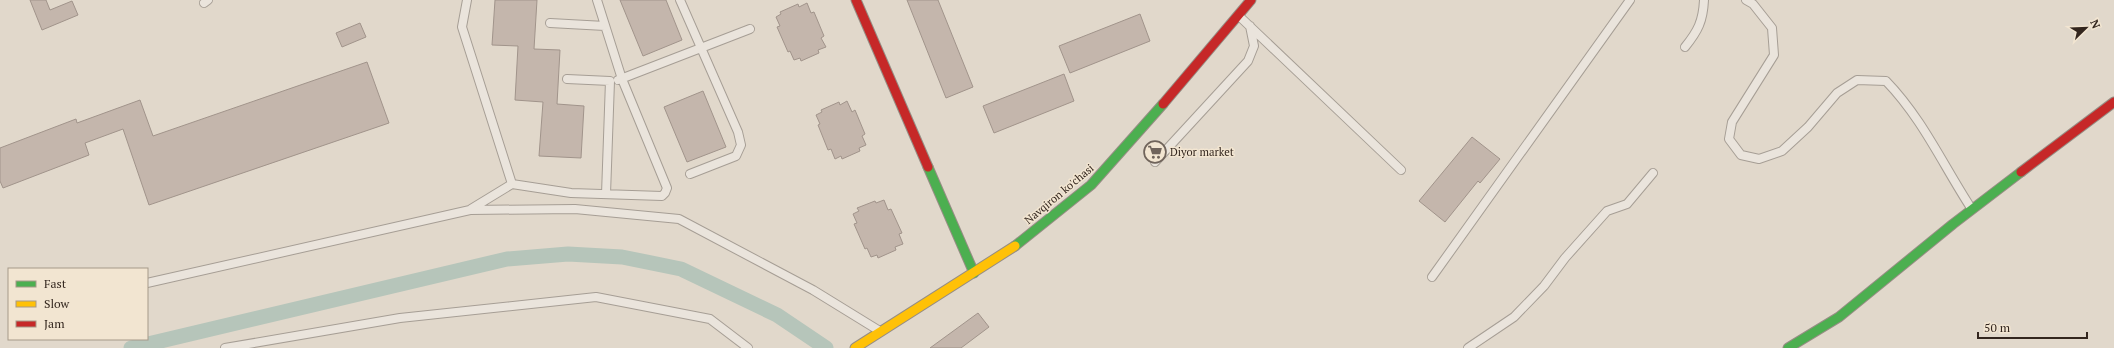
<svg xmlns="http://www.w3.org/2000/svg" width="2114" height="348" viewBox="0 0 2114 348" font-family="'PT Serif',serif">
<rect width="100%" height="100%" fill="#e1d8cb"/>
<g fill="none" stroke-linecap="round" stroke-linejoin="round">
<path stroke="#b6c5ba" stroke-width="15" d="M 131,348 L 507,259 L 568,254 L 622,257 L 681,269 L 777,315 L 826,348"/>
</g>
<path fill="#c4b6ac" stroke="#a1948b" d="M 30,0 L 46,0 L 50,10 L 72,1 L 78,15 L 42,30 Z
M 495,0 L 537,0 L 534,49 L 560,50 L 557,104 L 584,106 L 581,158 L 539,156 L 543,102 L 515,100 L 518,46 L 492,45 Z
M 620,0 L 666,0 L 682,40 L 643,56 Z
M 907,0 L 938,0 L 973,87 L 946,98 Z
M 807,3 L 811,13 L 814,12 L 824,36 L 821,38 L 826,47 L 818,50 L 819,53 L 801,61 L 800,58 L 794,60 L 790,51 L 788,52 L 777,27 L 780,26 L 776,17 L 781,14 L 780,12 L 798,4 L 799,7 Z
M 1140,14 L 1150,41 L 1070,73 L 1059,46 Z
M 360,23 L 366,37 L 342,47 L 336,33 Z
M 367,62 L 389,123 L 149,205 L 123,129 L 85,143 L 89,155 L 3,188 L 0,181 L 0,148 L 76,119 L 77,123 L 140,100 L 153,136 Z
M 1064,74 L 1074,101 L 994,133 L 983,106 Z
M 703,91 L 726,147 L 687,162 L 664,107 Z
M 847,101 L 852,112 L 855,110 L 865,134 L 862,136 L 866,145 L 859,148 L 860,151 L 842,159 L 841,156 L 835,159 L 831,149 L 828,150 L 818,125 L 820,124 L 816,115 L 822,112 L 821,110 L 839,102 L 840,105 Z
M 1472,137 L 1500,159 L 1480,183 L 1478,181 L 1445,222 L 1419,201 Z
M 884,200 L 888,210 L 891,209 L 902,233 L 899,234 L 903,244 L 895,247 L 896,250 L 878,258 L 877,255 L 871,257 L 867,248 L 865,249 L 854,224 L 857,223 L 853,214 L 859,211 L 857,208 L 875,201 L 876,203 Z
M 978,313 L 989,327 L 961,348 L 930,348 Z"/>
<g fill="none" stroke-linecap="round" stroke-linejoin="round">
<g stroke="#a69e95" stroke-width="10">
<path id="lane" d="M 467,0 L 462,27 L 512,184
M 680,0 L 738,132 L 741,145 L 736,156 L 690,174
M 1746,0 L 1753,4 L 1772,28 L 1774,55 L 1732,122 L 1729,139 L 1741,155 L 1759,159 L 1782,151 L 1808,127 L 1837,93 L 1857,80 L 1886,81 C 1922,118 1943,165 1971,208
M 204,3 L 208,0
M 1239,16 L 1401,170
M 550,23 L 605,26
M 1685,47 C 1698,31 1703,21 1704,0
M 567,79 L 610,81 L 606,194
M 618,80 L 750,29
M 1155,162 L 1248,61 L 1254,46 L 1250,26
M 471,209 L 512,184 L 571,193 L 662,196 L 665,193 L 667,188 L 622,79 L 597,0
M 1432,277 L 1630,0
M 147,283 L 470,210 L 575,209 L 679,219 L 813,290 L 878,330
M 225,348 L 400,318 L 596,297 L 710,319 L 748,348
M 1468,348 L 1514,317 L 1544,286 L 1565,258 L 1607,211 L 1627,204 L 1653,173"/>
</g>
<g stroke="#968d84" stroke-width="11">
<path id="fast" d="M 928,167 L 974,273
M 1015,246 L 1091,185 L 1163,104
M 1788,348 L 1839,317 L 1953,224 L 2021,172"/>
</g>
<g stroke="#968d84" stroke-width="11">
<path id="slow" d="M 855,348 L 1015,246"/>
</g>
<g stroke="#968d84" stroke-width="11">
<path id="jam" d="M 856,0 L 928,167
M 1163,104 L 1251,0
M 2021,172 L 2114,102"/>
</g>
<use href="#lane" stroke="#eae4dc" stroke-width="8"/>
<use href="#fast" stroke="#4caf50" stroke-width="9"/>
<use href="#slow" stroke="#ffc107" stroke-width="9"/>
<use href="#jam" stroke="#c62828" stroke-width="9"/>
</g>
<defs>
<g id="supermarket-ring" transform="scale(1.15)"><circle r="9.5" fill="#f2e5d1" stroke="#70645b" stroke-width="1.5"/><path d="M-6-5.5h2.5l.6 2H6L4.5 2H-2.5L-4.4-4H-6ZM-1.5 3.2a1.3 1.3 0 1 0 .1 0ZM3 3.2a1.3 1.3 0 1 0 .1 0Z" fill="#70645b"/></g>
</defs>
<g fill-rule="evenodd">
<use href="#supermarket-ring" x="1155" y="152"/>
</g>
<g text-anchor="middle" stroke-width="3" stroke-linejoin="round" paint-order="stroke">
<g font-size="11" fill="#33261e" stroke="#f2e5d1" text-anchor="start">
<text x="1170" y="156">Diyor market</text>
</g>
<g font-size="11" fill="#33261e" stroke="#f2e5d1">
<text transform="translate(1059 194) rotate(-40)" y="4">Navqiron ko'chasi</text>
</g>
</g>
<rect x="8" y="268" width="140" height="72" fill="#f2e5d1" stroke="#a69989"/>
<rect x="16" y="281" width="20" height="6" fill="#4caf50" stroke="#a69989"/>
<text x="44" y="288" font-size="12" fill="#33261e">Fast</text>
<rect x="16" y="301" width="20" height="6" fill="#ffc107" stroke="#a69989"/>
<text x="44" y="308" font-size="12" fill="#33261e">Slow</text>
<rect x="16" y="321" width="20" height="6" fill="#c62828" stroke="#a69989"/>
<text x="44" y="328" font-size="12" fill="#33261e">Jam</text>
<g transform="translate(2086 28) rotate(67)" stroke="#f2e5d1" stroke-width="3" paint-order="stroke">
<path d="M0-3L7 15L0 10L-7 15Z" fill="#33261e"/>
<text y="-6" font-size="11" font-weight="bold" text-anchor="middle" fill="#33261e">N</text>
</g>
<path d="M1978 332v6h109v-6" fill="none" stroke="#33261e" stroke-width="2"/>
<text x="1984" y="332" font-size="12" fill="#33261e" stroke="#f2e5d1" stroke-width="3" paint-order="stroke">50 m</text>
</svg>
